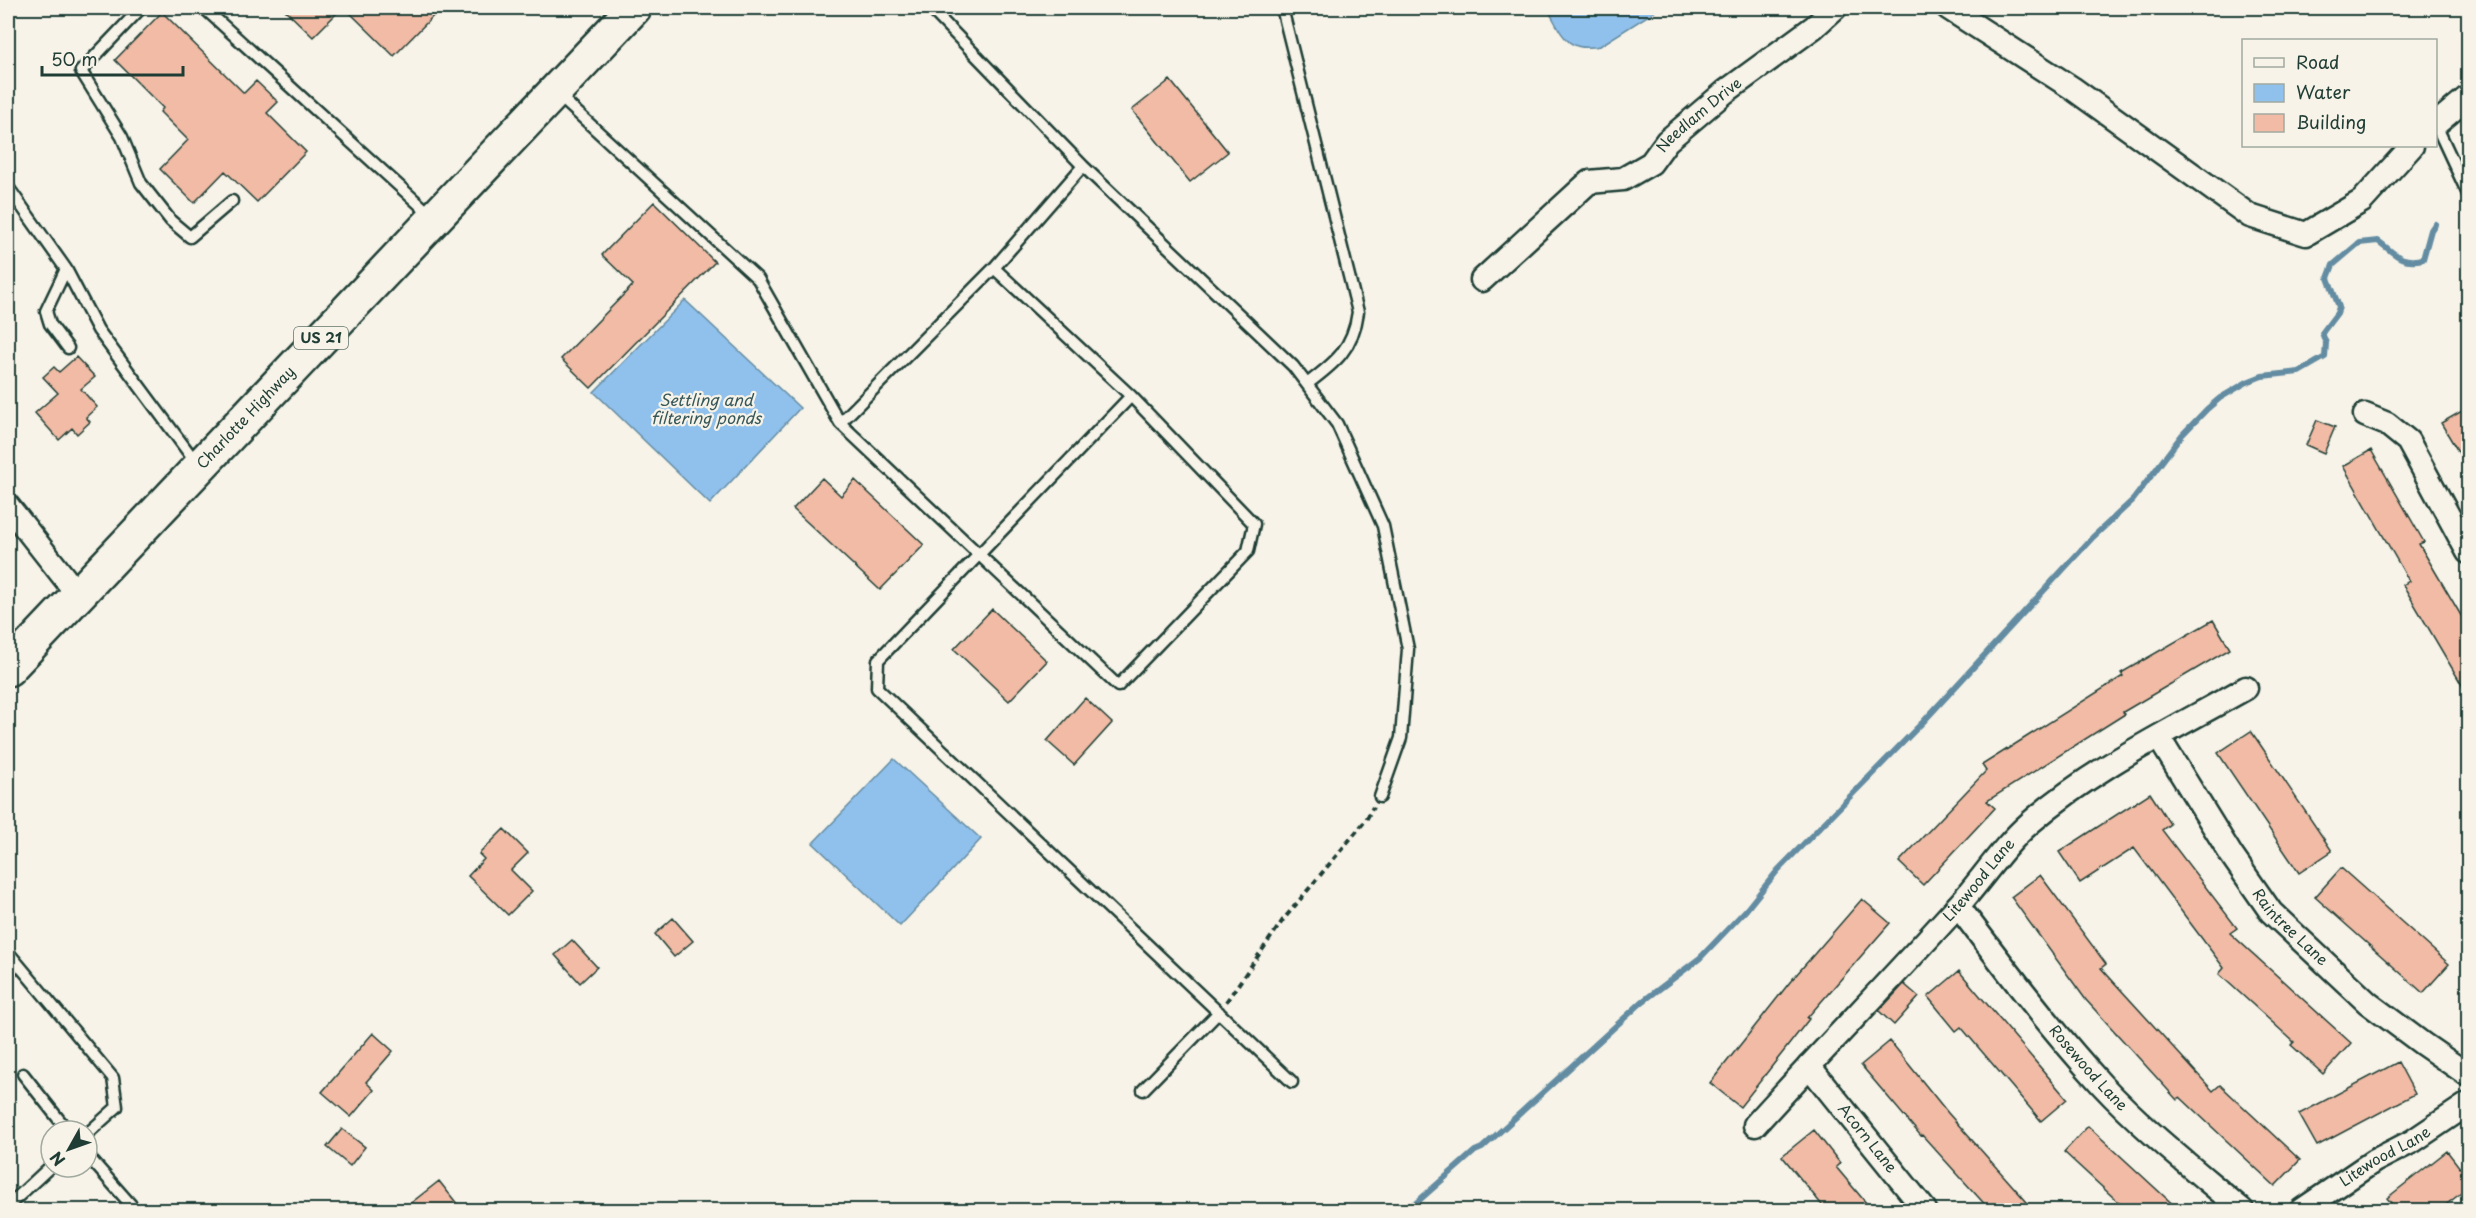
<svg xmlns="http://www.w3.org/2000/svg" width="2476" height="1218" viewBox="0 0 2476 1218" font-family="'Playpen Sans',sans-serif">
<rect width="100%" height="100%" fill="#f7f3e8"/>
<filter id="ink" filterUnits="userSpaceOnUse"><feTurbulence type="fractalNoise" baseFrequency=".0167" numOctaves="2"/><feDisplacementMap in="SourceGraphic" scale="12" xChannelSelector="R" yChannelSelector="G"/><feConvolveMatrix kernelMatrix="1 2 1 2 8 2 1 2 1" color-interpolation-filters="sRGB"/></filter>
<g filter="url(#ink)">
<path fill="#90c0ec" stroke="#638ca2" stroke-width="1.5" d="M 1547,8 L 1660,8 L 1600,46 C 1565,53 1562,33 1547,8 Z
M 685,300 L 800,408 L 710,504 L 594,392 Z
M 894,759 L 981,839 L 900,926 L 813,843 Z"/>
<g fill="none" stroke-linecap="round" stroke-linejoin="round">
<path stroke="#638ca2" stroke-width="6" d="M 1401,1210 L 1416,1203 L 1475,1151 L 1482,1148 L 1642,1002 L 1700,958 L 1746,910 L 1778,870 L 1923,722 L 2093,537 L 2133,500 L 2182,435 L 2207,409 L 2220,398 L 2247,382 L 2262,376 L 2299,372 L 2325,357 L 2326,343 L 2322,333 L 2337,313 L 2339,307 L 2328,278 L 2333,265 L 2359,243 L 2378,241 C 2395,253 2399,264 2423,259 L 2431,230 L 2435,224"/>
</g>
<path fill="#f1bba5" stroke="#1f3d34" stroke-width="1.5" d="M 283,8 L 342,8 L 313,37 Z
M 345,8 L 441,8 L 394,56 Z
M 162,12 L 244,93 L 256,81 L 278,102 L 267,113 L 306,152 L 257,202 L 225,171 L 194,203 L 160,169 L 188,140 L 160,112 L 163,108 L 115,60 Z
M 1170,80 L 1228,152 L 1190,182 L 1132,110 Z
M 654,202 L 715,262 L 591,388 L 561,359 L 633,285 L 602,255 Z
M 76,357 L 95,377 L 81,389 L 97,407 L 86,417 L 90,422 L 77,434 L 72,428 L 59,440 L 35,413 L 58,393 L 43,377 L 54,367 L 59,372 Z
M 2469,407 L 2469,470 L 2441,423 Z
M 2317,420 L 2335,427 L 2324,453 L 2306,445 Z
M 2371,450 L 2424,542 L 2419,544 L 2469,629 L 2469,697 L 2403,585 L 2409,581 L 2343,466 Z
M 822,478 L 841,496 L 855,480 L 924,545 L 880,590 L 793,509 Z
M 992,609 L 1047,661 L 1009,701 L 954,649 Z
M 2213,620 L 2230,649 L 2123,712 L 2125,714 L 1987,801 L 1995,808 L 1923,885 L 1899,862 L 1986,771 L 1982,765 L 2123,676 L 2121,673 Z
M 1085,698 L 1112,723 L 1074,765 L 1047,741 Z
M 2251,731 L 2332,851 L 2299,873 L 2218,753 Z
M 2150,793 L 2170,824 L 2162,830 L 2237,928 L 2230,933 L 2351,1043 L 2323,1074 L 2291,1045 L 2294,1042 L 2219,974 L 2224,968 L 2134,848 L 2080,883 L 2059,852 Z
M 504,829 L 528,853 L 511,870 L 532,891 L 508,915 L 468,876 L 484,859 L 479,854 Z
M 2341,868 L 2449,964 L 2423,993 L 2315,897 Z
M 2040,875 L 2106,964 L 2101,968 L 2213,1091 L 2220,1085 L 2300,1160 L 2275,1186 L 2180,1097 L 2177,1100 L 2086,1000 L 2011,897 Z
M 1862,899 L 1890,923 L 1807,1018 L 1809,1019 L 1740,1107 L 1710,1083 L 1790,982 Z
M 673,918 L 693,941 L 674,957 L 655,934 Z
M 572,940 L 597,967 L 580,983 L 555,955 Z
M 1959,971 L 2067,1099 L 2041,1121 L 1961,1027 L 1956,1031 L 1928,997 Z
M 1904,984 L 1919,997 L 1894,1025 L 1879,1011 Z
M 373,1033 L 393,1051 L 366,1082 L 374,1090 L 351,1117 L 322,1092 Z
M 1890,1041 L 1948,1113 L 2034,1210 L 1990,1210 L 1922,1135 L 1921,1136 L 1861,1065 Z
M 2398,1062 L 2415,1094 L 2317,1146 L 2299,1114 Z
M 2088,1126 L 2179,1210 L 2127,1210 L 2064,1152 Z
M 342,1129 L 365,1147 L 350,1166 L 327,1147 Z
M 1814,1130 L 1840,1163 L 1836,1167 L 1872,1210 L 1826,1210 L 1782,1156 Z
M 2447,1151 L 2460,1168 L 2469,1161 L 2469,1187 L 2439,1210 L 2397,1210 L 2387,1198 Z
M 439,1181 L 462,1210 L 402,1210 Z"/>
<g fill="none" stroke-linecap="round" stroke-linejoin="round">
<g stroke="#1f3d34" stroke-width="15">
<path id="lane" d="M 141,8 L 81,71 L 122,137 L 141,183 L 171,221 L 190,237 L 232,201
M 204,8 L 432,216
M 1282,8 L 1358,312 C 1353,349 1335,363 1307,384
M 557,94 L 758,279 L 840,423 L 1118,686 L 1248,551 L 1254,524 L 1131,396 L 994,268 L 1083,166 L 930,8
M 2436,125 L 2468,194
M 1083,166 L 1293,366 L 1337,424 L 1383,526 L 1408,649 L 1401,738 L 1380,797
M 8,187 L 66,269 L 98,330 L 197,464
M 66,269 L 46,311 L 50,324 L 68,348
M 1131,396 L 878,660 L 877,688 L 1292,1082
M 840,423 L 994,268
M 8,952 L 113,1078 L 117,1107 L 87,1134
M 23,1074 L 68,1131
M 1143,1090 L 1219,1012
M 87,1155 L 132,1206
M 8,1206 L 51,1166"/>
</g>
<g stroke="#1f3d34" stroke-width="27">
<g id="street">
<path d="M 1948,8 L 2072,88 L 2250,216 L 2306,234 L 2362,201 L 2412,146"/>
<path d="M 2436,124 L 2468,97"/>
<path id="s1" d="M 1482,280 L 1589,182 L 1623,179 L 1651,163 L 1667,141 L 1725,92 L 1814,27 L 1835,8"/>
<path d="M 2365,415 L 2387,424 L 2408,441 L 2468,552"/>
<path d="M 8,506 L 78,595"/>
<path id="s2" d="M 2159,738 L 2232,856 L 2271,912 L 2368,1003 L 2423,1044 L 2468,1075"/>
<path id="s3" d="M 1958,906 C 2004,967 2050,1028 2102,1085 C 2144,1130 2195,1170 2242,1210"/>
<path id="s4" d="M 1809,1066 L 1925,1210"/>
<path id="s5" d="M 1755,1125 C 1821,1052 1890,981 1956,908 C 1982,880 2001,848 2031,822 C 2094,767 2174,729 2246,688"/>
<path id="s6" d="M 2302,1210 L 2374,1161 L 2413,1141 L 2468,1104"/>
</g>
</g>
<g stroke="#1f3d34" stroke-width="38">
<g id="primary">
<path id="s7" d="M 8,669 L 634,8"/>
</g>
</g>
<path stroke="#1f3d34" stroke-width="4" stroke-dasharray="6 4.5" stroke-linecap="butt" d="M 1226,1002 L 1283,920 L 1366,820 L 1373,807"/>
<use href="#lane" stroke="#f7f3e8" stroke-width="10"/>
<use href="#street" stroke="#f7f3e8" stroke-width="22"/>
<use href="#primary" stroke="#f7f3e8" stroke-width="33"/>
</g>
</g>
<g text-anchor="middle" stroke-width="4.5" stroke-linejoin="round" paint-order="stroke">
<rect fill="#f7f3e8" stroke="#60746a" stroke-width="1.5" x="294" y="327" width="54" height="22" rx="4.5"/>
<g font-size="14" font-weight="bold" fill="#1f3d34">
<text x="321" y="343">US 21</text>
</g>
<g font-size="15" fill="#1f3d34" stroke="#f7f3e8">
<text dy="5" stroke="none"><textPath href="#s1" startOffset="280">Needlam Drive</textPath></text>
<text dy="5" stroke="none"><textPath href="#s7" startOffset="346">Charlotte Highway</textPath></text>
<text dy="5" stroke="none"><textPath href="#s5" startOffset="332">Litewood Lane</textPath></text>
<text dy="5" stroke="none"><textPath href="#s2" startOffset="231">Raintree Lane</textPath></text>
<text dy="5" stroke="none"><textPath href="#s3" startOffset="208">Rosewood Lane</textPath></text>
<text dy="5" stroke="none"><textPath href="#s4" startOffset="93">Acorn Lane</textPath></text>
<text dy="5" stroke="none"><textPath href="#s6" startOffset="99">Litewood Lane</textPath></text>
</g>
<g font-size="16" font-style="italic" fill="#365759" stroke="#f7f3e8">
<text x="706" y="406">Settling and<tspan x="706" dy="18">filtering ponds</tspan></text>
</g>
</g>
<rect width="2476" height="1218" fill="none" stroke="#f7f3e8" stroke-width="30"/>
<rect x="15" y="15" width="2446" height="1188" fill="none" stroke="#1f3d34" stroke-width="2" filter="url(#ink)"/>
<rect x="2242" y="39" width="195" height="108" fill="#f7f3e8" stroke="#a1aaa0" stroke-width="1.5"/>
<rect x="2254" y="58" width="30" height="9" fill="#f7f3e8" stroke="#a1aaa0" stroke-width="1.5"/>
<text x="2296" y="69" font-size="18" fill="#1f3d34">Road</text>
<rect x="2254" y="84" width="30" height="18" fill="#90c0ec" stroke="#a1aaa0" stroke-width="1.5"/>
<text x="2296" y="99" font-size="18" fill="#1f3d34">Water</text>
<rect x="2254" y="114" width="30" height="18" fill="#f1bba5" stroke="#a1aaa0" stroke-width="1.5"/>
<text x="2296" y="129" font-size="18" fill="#1f3d34">Building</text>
<g transform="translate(69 1149) rotate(230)"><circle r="28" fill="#f7f3e8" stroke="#a1aaa0" stroke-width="1.5"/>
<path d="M0-4.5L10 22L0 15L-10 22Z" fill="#1f3d34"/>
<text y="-9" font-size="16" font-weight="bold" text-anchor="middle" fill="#1f3d34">N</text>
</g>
<path d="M42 66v9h141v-9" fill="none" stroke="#1f3d34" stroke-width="3"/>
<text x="51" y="66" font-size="18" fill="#1f3d34" stroke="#f7f3e8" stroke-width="4.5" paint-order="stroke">50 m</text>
</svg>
